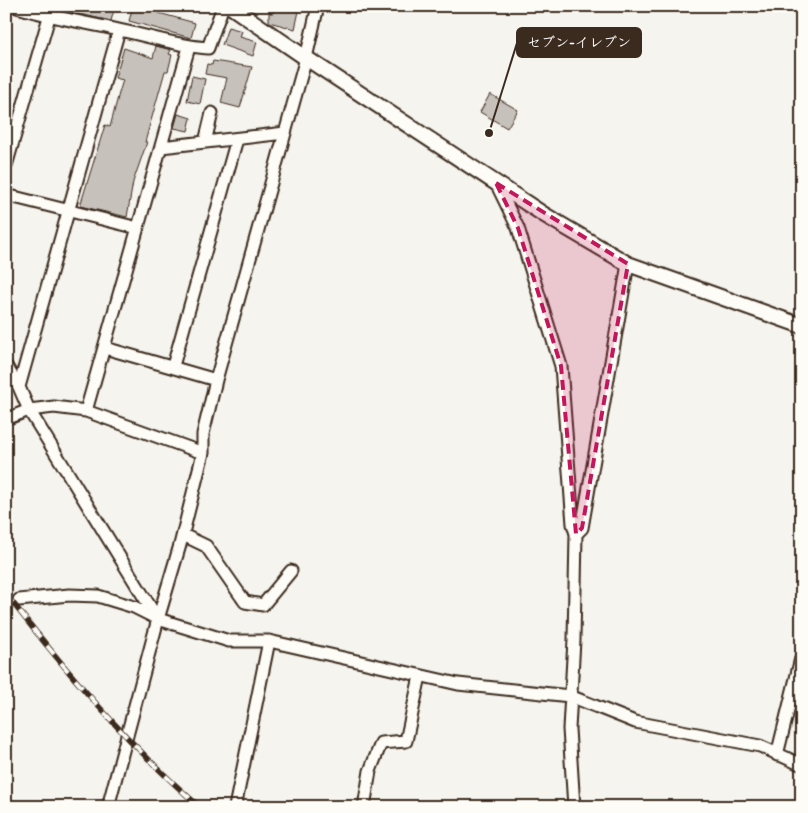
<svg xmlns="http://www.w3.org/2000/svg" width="808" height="813" viewBox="0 0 808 813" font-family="Delius,'Klee One',sans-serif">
<rect width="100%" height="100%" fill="#f5f4ee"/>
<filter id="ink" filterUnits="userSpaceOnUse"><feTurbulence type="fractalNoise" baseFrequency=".02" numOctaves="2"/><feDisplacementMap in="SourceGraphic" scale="10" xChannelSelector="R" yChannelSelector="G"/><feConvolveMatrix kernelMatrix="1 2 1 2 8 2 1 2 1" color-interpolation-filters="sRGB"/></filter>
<g filter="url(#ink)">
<path fill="#c7c1bb" stroke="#3b2a1e" d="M 56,6 L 115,6 L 111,21 L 56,9 Z
M 133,6 L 195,23 L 191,38 L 129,21 Z
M 275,6 L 299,11 L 295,29 L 269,22 L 269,13 L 273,13 Z
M 228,27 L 242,31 L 240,37 L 257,42 L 253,56 L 222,45 Z
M 156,46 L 171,50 L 169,54 L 172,55 L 168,71 L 165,71 L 145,142 L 147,142 L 133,182 L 127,217 L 80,206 L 105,125 L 110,127 L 119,93 L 123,80 L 115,78 L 124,48 L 153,58 Z
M 213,61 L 252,67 L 240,108 L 221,103 L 227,78 L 205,74 L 207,64 L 212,65 Z
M 192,76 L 205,79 L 200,104 L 187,101 Z
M 490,94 L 518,110 L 507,128 L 480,112 Z
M 178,114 L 191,118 L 188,131 L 174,128 Z"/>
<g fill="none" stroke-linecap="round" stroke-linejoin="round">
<g stroke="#3b2a1e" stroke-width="15">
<path id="minor" d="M 14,6 C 49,17 83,22 119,30 C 149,36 178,46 208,48 L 223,6
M 205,142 L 212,113
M 161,147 L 285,133
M 6,166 L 49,17
M 496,183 L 518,228 L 561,366 L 573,524 L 576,534 L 574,640 L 569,729 L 574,807
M 6,195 L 138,228
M 105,348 L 216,380
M 6,366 L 19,387 L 29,410 L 157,618
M 173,366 L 237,139
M 19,387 L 119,30
M 86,411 L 189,47
M 6,419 L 29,410 L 54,407 L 86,411 L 203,453
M 576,534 L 582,528 L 628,264
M 183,535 L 206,546 L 245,602 L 263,605 L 291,571
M 19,600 L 69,595 L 98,596 L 134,607 L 158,619 L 229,641 L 269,641 L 458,684 L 570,696 L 635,722 L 760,746 L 802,765
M 777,755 L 802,654
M 108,807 L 158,619 L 180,545 L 203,453 L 203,434 L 216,380 L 306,58 L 318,6
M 235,807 L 269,641
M 364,807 L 370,771 L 381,743 L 406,741 L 420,676"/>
</g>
<g stroke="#3b2a1e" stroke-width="18">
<path id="tertiary" d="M 230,6 L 306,58 L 543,214 L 628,264 L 802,326"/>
</g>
<use href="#minor" stroke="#fdfcf7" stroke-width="11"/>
<use href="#tertiary" stroke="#fdfcf7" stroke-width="14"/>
<g stroke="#3b2a1e" stroke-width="5.5">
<path id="rail" d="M 6,594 C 65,670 127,744 200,807"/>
</g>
<use href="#rail" stroke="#fdfcf7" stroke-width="4" stroke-dasharray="11" stroke-linecap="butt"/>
</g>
</g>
<path fill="#c2185b" fill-opacity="0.2" stroke="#c2185b" stroke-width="4" stroke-dasharray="10 6" stroke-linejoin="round" d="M 496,183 L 628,264 L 582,528 L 576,534 L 561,366 L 518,228 Z"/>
<path fill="none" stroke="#3b2a1e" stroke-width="2" d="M489 133L517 43"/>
<circle fill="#3b2a1e" stroke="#fdfcf7" stroke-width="2" cx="489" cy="133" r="5"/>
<rect fill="#3b2a1e" stroke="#3b2a1e" stroke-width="2" x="517" y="28" width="124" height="29" rx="5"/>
<g font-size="14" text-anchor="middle" font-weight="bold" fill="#fff">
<text x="579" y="47">セブン-イレブン</text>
</g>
<rect width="808" height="813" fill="none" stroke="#fdfcf7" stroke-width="25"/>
<rect x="12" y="12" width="783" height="788" fill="none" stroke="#3b2a1e" stroke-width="2" filter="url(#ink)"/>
</svg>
